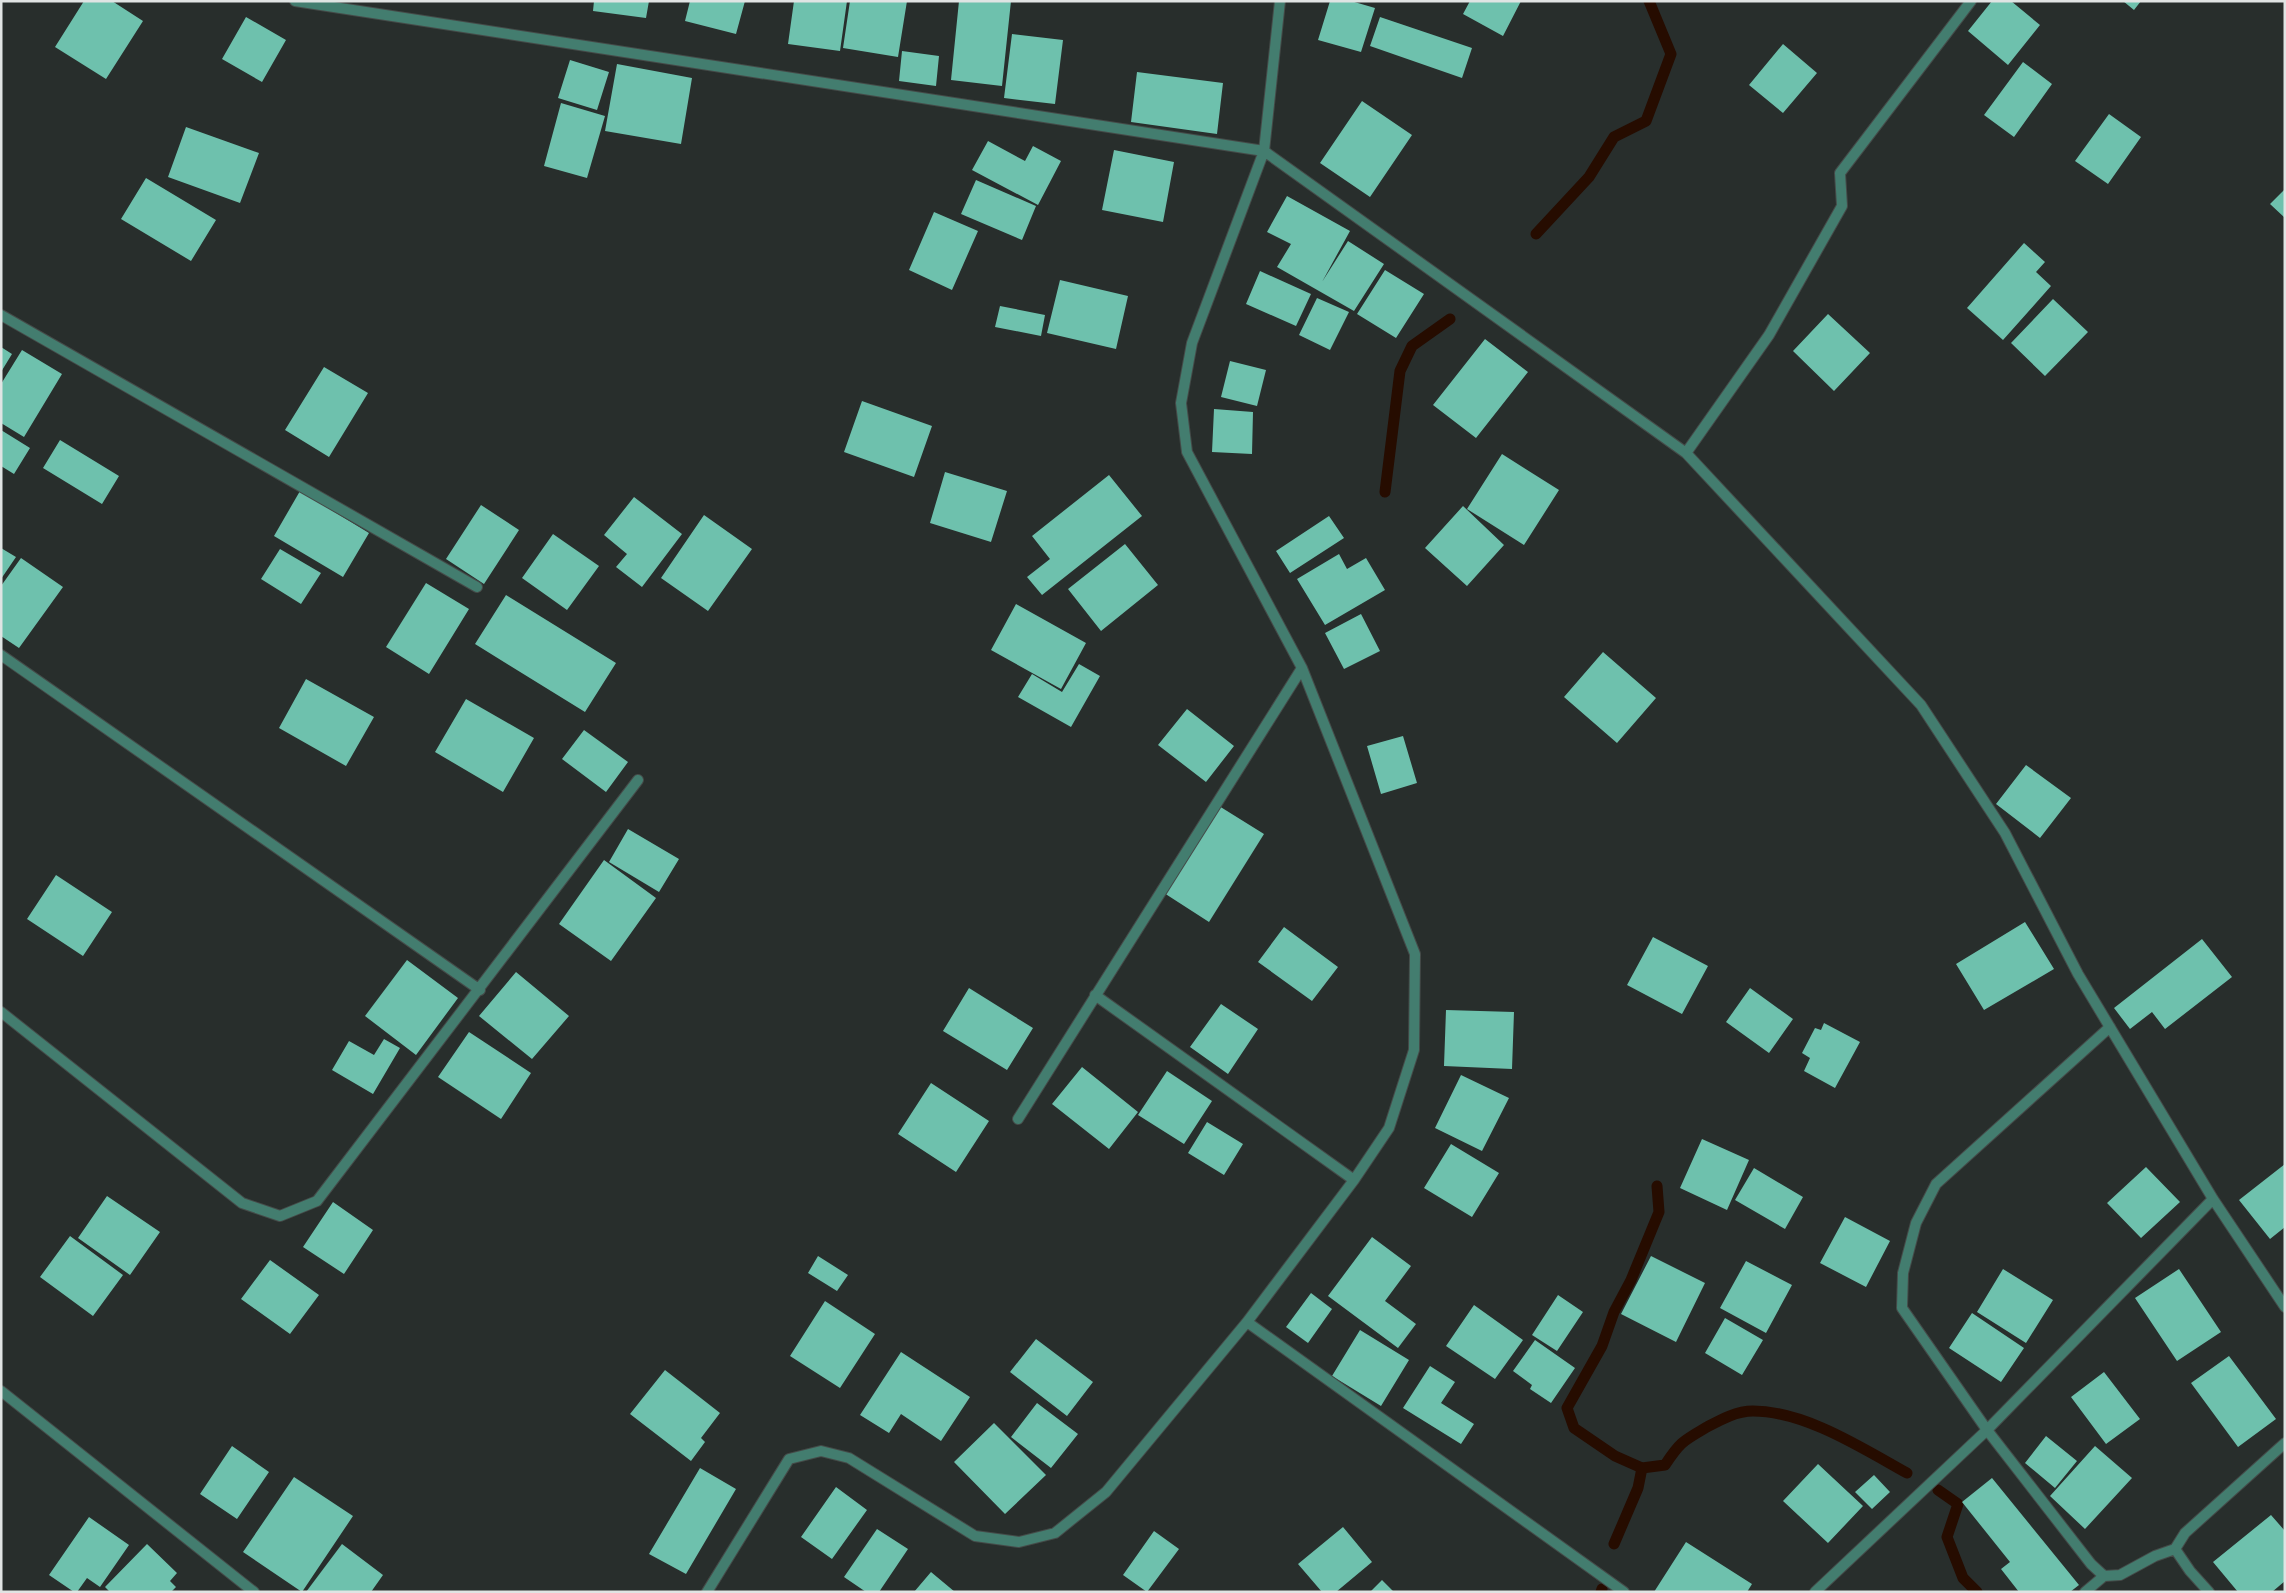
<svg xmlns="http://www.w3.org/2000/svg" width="2286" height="1593" viewBox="0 0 2286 1593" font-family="'IBM Plex Sans',sans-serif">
<rect width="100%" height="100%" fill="#282e2c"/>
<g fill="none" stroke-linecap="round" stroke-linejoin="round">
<path stroke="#260c00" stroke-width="11" d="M 1536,234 L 1589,177 L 1614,137 L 1646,121 L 1671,54 L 1649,1
M 1385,492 L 1400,371 L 1412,346 L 1450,319
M 1642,1468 L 1665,1465 C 1680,1442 1683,1441 1707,1427 C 1720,1420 1736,1411 1753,1411 C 1805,1411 1862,1448 1907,1473
M 1938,1490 L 1958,1504 L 1947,1537 L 1963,1578 L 1977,1592
M 1614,1544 L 1638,1488 L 1642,1468 L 1615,1456 L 1574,1428 L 1567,1408 L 1602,1346 L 1614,1312 L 1631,1280 L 1659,1212 L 1657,1186
M 1601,1592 L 1602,1589"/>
</g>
<path fill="#6ec1ad" d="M 84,1 L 112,1 L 143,21 L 106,79 L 55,47 Z
M 594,1 L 649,1 L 646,18 L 593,11 Z
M 690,1 L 745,1 L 736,34 L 685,21 Z
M 794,1 L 847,1 L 840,51 L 788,44 Z
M 850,1 L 907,1 L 898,57 L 843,48 Z
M 959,1 L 1011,1 L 1002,86 L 951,80 Z
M 1330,1 L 1351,1 L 1375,8 L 1361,52 L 1318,40 Z
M 1470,1 L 1521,1 L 1503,36 L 1463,14 Z
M 1992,1 L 2011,1 L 2040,25 L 2008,65 L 1968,31 Z
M 2123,1 L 2141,1 L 2134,10 Z
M 246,17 L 286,40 L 262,82 L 222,59 Z
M 1380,17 L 1472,48 L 1462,78 L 1370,46 Z
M 1012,34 L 1063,40 L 1055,104 L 1004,98 Z
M 1783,44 L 1817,73 L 1783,113 L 1749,85 Z
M 902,51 L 939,56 L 936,86 L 899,81 Z
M 570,60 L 609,72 L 597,110 L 558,98 Z
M 2023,62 L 2052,84 L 2014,137 L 1984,115 Z
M 617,64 L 692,78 L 681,144 L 605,131 Z
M 1137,72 L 1223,83 L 1217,134 L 1131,122 Z
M 1362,101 L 1412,135 L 1370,197 L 1320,163 Z
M 561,103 L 605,116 L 587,178 L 544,166 Z
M 2109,114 L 2141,137 L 2108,184 L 2075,161 Z
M 186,127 L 259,153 L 240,203 L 168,177 Z
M 988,141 L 1025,161 L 1033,146 L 1061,161 L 1038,205 L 972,170 Z
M 1114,150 L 1174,162 L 1163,222 L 1102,210 Z
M 146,178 L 216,220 L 191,261 L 121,219 Z
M 976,180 L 1036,206 L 1022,240 L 961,214 Z
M 2285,189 L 2285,218 L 2270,204 Z
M 1287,196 L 1350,231 L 1322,282 L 1348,241 L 1384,264 L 1354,311 L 1277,267 L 1291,244 L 1267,232 Z
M 934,212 L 978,231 L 952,290 L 909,270 Z
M 2024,243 L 2045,262 L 2036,272 L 2051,286 L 2003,340 L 1967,308 Z
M 1385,270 L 1424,294 L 1396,338 L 1357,314 Z
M 1260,271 L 1311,294 L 1296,326 L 1246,304 Z
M 1060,280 L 1128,296 L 1116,349 L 1047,333 Z
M 1317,298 L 1349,312 L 1330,350 L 1299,335 Z
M 2053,299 L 2088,332 L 2045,376 L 2011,343 Z
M 1000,306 L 1045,315 L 1041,336 L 995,327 Z
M 1828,314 L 1870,353 L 1834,391 L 1793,351 Z
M 1485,339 L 1528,372 L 1476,438 L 1433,405 Z
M 1,347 L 12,354 L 1,372 Z
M 22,350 L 62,374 L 24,437 L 1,423 L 1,384 Z
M 1230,361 L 1266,370 L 1257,406 L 1221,397 Z
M 324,367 L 368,393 L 329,457 L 285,430 Z
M 862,401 L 932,426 L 914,477 L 844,452 Z
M 1214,409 L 1253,412 L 1252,454 L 1212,452 Z
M 1,430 L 30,448 L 14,474 L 1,466 Z
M 60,440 L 119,476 L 102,504 L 43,468 Z
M 1502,454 L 1559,490 L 1524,545 L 1467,509 Z
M 945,472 L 1007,491 L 991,542 L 930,523 Z
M 1109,475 L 1142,516 L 1042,595 L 1027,577 L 1050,559 L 1032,536 Z
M 300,491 L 369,533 L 343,577 L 274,536 Z
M 634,497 L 682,534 L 642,587 L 616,567 L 627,554 L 604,535 Z
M 481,505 L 519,530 L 484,584 L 446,559 Z
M 1463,506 L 1504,545 L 1467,586 L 1425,548 Z
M 704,515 L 752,549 L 708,611 L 661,578 Z
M 1329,516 L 1344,538 L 1290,573 L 1276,551 Z
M 553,534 L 599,566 L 567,610 L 522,578 Z
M 1125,544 L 1158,585 L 1101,631 L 1068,589 Z
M 1,548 L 16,557 L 1,579 Z
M 280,549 L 321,573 L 301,604 L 261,579 Z
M 1339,554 L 1347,569 L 1366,558 L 1385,590 L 1325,625 L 1297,579 Z
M 21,558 L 63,587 L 19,648 L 1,636 L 1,586 Z
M 426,583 L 469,609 L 429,674 L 386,647 Z
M 506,595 L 616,663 L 585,712 L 475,644 Z
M 1016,604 L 1086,643 L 1061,689 L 991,650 Z
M 1361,614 L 1380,651 L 1344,669 L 1325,633 Z
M 1603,652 L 1656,698 L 1617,743 L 1564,697 Z
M 1079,664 L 1100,676 L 1071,727 L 1018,697 L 1032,674 L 1062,692 Z
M 306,679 L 374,717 L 346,766 L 279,728 Z
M 466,699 L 534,738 L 503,792 L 435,752 Z
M 1187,709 L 1234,746 L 1206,782 L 1158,745 Z
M 584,730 L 628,762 L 606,792 L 562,759 Z
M 1403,736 L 1417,783 L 1381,794 L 1367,746 Z
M 2026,765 L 2071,798 L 2040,838 L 1996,804 Z
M 1219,806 L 1264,834 L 1209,922 L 1164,893 Z
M 628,829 L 679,859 L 659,892 L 609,862 Z
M 604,860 L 656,898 L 611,961 L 559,924 Z
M 56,875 L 112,912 L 83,956 L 27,919 Z
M 2025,922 L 2054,969 L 1984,1010 L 1956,964 Z
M 1284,927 L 1338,967 L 1312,1001 L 1258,962 Z
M 1653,937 L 1708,966 L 1682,1014 L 1627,985 Z
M 2202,939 L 2232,977 L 2165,1029 L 2152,1012 L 2130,1029 L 2114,1008 Z
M 407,960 L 458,998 L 416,1055 L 365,1016 Z
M 516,972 L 569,1016 L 532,1059 L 479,1016 Z
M 969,988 L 1033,1028 L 1007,1070 L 943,1031 Z
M 1750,988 L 1793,1019 L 1769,1053 L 1726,1022 Z
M 1221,1004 L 1258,1029 L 1228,1074 L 1190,1047 Z
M 1446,1010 L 1514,1012 L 1512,1069 L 1444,1066 Z
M 1824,1023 L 1860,1042 L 1835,1088 L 1804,1071 L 1810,1058 L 1802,1053 L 1815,1028 L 1821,1030 Z
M 469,1032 L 531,1073 L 501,1119 L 438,1077 Z
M 384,1039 L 400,1048 L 373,1094 L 332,1070 L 349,1041 L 374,1055 Z
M 1082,1067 L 1138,1112 L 1109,1149 L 1052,1104 Z
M 1167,1071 L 1212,1101 L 1184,1144 L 1138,1115 Z
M 1461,1075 L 1509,1098 L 1482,1151 L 1435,1128 Z
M 931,1083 L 989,1121 L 956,1172 L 898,1134 Z
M 1207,1122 L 1243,1144 L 1224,1175 L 1188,1153 Z
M 1702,1139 L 1749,1160 L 1727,1210 L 1680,1188 Z
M 1451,1144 L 1499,1173 L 1472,1217 L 1424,1188 Z
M 2285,1164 L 2285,1227 L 2270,1239 L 2239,1200 Z
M 2146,1167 L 2180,1202 L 2141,1238 L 2107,1203 Z
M 1754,1168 L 1803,1197 L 1785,1229 L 1735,1200 Z
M 107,1196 L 160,1232 L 130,1275 L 78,1238 Z
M 333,1202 L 373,1230 L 344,1274 L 303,1247 Z
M 1845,1217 L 1890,1241 L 1866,1287 L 1820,1263 Z
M 70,1236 L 123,1275 L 93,1316 L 40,1277 Z
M 1372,1237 L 1411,1266 L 1385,1301 L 1416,1324 L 1398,1348 L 1328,1296 Z
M 818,1256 L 848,1275 L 837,1291 L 808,1273 Z
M 1651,1256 L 1705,1283 L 1676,1342 L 1621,1314 Z
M 270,1260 L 319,1295 L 290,1334 L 241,1299 Z
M 1746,1261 L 1792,1285 L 1766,1333 L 1720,1308 Z
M 2003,1269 L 2053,1300 L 2026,1343 L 1977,1312 Z
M 2179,1269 L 2221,1332 L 2177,1361 L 2135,1298 Z
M 1311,1293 L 1332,1309 L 1308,1343 L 1286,1327 Z
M 1558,1295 L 1583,1312 L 1557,1351 L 1532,1335 Z
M 825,1301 L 875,1334 L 840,1388 L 790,1356 Z
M 1474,1305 L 1523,1340 L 1495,1379 L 1446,1346 Z
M 1972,1313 L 2024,1348 L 2001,1382 L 1949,1348 Z
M 1725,1318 L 1763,1340 L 1742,1375 L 1705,1353 Z
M 1360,1330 L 1409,1360 L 1381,1406 L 1332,1376 Z
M 1036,1339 L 1093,1382 L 1067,1416 L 1010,1372 Z
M 1535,1340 L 1575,1368 L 1551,1403 L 1530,1389 L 1532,1385 L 1513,1371 Z
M 901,1352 L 970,1397 L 941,1441 L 901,1414 L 889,1433 L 860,1415 Z
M 2229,1356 L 2276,1419 L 2238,1447 L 2191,1383 Z
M 1430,1366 L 1455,1382 L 1441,1403 L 1474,1424 L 1461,1444 L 1403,1408 Z
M 665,1370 L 720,1413 L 701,1438 L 705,1442 L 691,1461 L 630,1414 Z
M 2104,1372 L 2140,1419 L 2106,1444 L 2071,1397 Z
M 1037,1403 L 1078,1434 L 1051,1468 L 1011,1437 Z
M 994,1423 L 1046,1475 L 1005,1514 L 954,1462 Z
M 2046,1436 L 2077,1461 L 2055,1488 L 2025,1463 Z
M 232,1446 L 269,1472 L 237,1519 L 200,1494 Z
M 2095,1446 L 2132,1478 L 2085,1529 L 2050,1496 Z
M 1818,1464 L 1863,1506 L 1828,1543 L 1783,1501 Z
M 700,1468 L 736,1489 L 686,1574 L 649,1554 Z
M 1874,1475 L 1890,1492 L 1872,1509 L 1855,1492 Z
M 294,1477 L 353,1516 L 302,1592 L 243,1552 Z
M 1992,1478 L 2079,1585 L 2070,1592 L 2019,1592 L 2001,1569 L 2010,1562 L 1962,1502 Z
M 836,1487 L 867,1510 L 832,1559 L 801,1537 Z
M 2271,1515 L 2285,1531 L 2285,1581 L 2272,1592 L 2238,1592 L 2213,1562 Z
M 89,1517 L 129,1545 L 100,1587 L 87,1578 L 77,1592 L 74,1592 L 49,1575 Z
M 1343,1527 L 1372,1562 L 1336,1592 L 1322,1592 L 1298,1564 Z
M 877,1529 L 908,1549 L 879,1592 L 866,1592 L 844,1577 Z
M 1154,1531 L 1179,1549 L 1147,1592 L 1123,1575 Z
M 1686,1542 L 1752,1584 L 1747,1592 L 1654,1592 Z
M 147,1544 L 177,1573 L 170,1581 L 176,1587 L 171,1592 L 110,1592 L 105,1587 Z
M 342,1544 L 383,1575 L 371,1592 L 306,1592 Z
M 931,1572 L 955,1592 L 914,1592 Z
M 1382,1580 L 1394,1592 L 1370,1592 Z"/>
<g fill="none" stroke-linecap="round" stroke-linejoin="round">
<g stroke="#454b49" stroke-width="12">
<path id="street" d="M 295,1 L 1264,151 L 1686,453 L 1921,705 L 2005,833 L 2078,974 L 2213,1199 L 2285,1307
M 1,315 L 477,587
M 1686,453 L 1769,335 L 1842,206 L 1840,173 L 1971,1
M 1,655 L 480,990
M 1095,995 L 1354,1180
M 1,1012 L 242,1203 L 280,1216 L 317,1201 L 638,780
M 1018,1119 L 1302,668
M 2213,1199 L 1987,1430 L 2091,1564 L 2104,1576 L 2120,1575 L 2155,1556 L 2175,1549 L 2185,1533 L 2285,1443
M 1247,1322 L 1624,1592
M 1,1391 L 254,1592
M 2175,1549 L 2190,1571 L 2209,1592
M 707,1592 L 789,1459 L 821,1451 L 849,1458 L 975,1536 L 1019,1542 L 1055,1533 L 1106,1492 L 1247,1322 L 1354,1180 L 1389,1128 L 1414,1050 L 1415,954 L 1302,668 L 1187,452 L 1181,403 L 1192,343 L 1264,151 L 1280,1
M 1815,1592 L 1987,1430 L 1902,1308 L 1903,1273 L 1916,1223 L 1936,1184 L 2110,1027
M 2085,1592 L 2104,1576"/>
</g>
<use href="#street" stroke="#437d6f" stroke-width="10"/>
</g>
<rect width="2286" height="1593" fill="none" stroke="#e0e4e3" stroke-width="5"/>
</svg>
